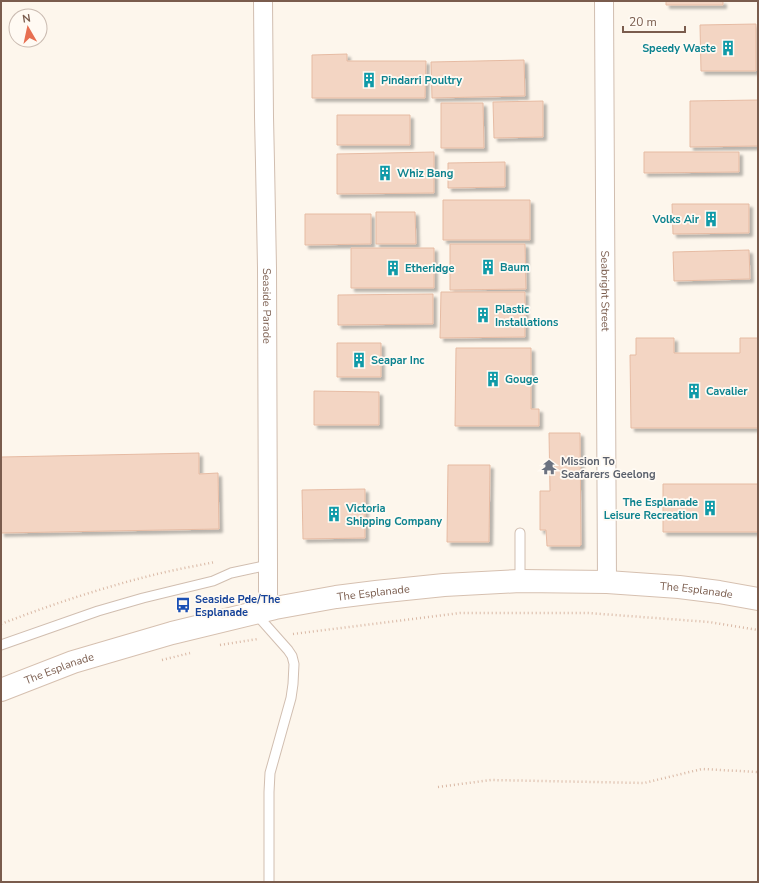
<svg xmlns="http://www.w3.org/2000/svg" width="759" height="883" viewBox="0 0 759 883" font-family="'Nunito Sans',sans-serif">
<defs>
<filter id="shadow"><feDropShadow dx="3.5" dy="3.5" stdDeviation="1" flood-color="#0004"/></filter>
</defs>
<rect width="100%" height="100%" fill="#fdf6ec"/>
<path fill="#f3d5c3" stroke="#e6bba3" filter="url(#shadow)" d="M 666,1 L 723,1 L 723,5 L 666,5 Z
M 756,24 L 756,71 L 701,71 L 700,25 Z
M 347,54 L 347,61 L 426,61 L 425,98 L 312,98 L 312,55 Z
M 524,60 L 525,96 L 432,98 L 431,62 Z
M 758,100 L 758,146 L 690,147 L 690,101 Z
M 543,101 L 543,137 L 494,138 L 493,102 Z
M 441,103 L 483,103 L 484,148 L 441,148 Z
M 337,115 L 410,115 L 410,145 L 337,145 Z
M 434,152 L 434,193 L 337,194 L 337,154 Z
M 644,152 L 739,152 L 739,172 L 644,173 Z
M 505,162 L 505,187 L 448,188 L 448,163 Z
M 443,200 L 530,200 L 530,240 L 443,240 Z
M 672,204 L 749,204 L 749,233 L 673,234 Z
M 376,212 L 415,212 L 416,244 L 376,244 Z
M 305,214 L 371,214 L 371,244 L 305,245 Z
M 450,244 L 525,244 L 526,289 L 450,290 Z
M 351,248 L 434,248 L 434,288 L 351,288 Z
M 749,250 L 750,279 L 674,281 L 673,252 Z
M 441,292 L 525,292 L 525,337 L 440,338 Z
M 433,294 L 433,324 L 338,325 L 338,295 Z
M 636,338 L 674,338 L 674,353 L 740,353 L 740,338 L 758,338 L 758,428 L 631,428 L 630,355 L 636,355 Z
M 337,343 L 381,343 L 381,377 L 337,377 Z
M 456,348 L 531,348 L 531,409 L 539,409 L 539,426 L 455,426 Z
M 314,391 L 379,392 L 379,425 L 314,425 Z
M 549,433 L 580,433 L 581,545 L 580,546 L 547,546 L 546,530 L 540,530 L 540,491 L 550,491 Z
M 199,453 L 199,474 L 218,473 L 219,529 L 1,533 L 1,457 Z
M 448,465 L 490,465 L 489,542 L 447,542 Z
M 663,484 L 758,484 L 758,532 L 663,532 Z
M 365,489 L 365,538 L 303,539 L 302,490 Z"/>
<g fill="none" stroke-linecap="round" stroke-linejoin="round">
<g stroke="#d1beb0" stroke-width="11">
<path id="lane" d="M 520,533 L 520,581
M 256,614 L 288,650 L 292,656 L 294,664 L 293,684 L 291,698 L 270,773 L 269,792 L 269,882
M 1,645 L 98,611 L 143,598 L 213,581 L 231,573 L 268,565"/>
</g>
<g stroke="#d1beb0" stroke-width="20">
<g id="street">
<path id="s1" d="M 263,1 L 264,117 L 265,163 L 267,268 L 268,565 L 268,610"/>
<path id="s2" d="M 604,1 L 607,582"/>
</g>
</g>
<g stroke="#d6c0b0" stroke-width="24">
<g id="secondary">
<path id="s3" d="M 1,690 L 73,662 L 172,633 L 275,608 L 336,597 L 376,592 L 444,585 L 520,581 L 607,582 L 679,587 L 719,592 L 758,599"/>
</g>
</g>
<path stroke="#d9b8a5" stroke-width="2.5" stroke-dasharray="1 3" stroke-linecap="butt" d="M 1,624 C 50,605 101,588 153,575 C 173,570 195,566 215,562
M 293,634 L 460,613 L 588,613 L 709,622 L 758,630
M 220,645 L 258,639
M 162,660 L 190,653
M 438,787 L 491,780 L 644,783 L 702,769 L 758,772"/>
<use href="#lane" stroke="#fff" stroke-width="9"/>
<use href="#street" stroke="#fff" stroke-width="18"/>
<use href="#secondary" stroke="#fff" stroke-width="22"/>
</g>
<defs>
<g id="building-bare" transform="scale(1.2)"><path d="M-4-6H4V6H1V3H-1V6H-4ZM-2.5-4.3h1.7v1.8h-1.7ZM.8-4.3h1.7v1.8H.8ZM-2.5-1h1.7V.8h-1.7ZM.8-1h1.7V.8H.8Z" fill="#0f9aa8" stroke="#fffaf3" stroke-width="2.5" paint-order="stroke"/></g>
<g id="temple-bare" transform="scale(1.2)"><path d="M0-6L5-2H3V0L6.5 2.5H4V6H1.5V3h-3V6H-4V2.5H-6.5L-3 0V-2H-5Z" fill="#6b7280" stroke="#fffaf3" stroke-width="2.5" paint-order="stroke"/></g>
<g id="bus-bare" transform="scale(1.2)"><path d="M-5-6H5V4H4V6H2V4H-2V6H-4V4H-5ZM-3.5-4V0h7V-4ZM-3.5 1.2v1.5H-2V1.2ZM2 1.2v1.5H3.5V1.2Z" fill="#1a4fb4" stroke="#fffaf3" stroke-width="2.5" paint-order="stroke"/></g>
</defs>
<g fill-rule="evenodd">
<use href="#building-bare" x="728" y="48"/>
<use href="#building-bare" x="369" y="80"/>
<use href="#building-bare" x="385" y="173"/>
<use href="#building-bare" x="711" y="219"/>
<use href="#building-bare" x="488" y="267"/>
<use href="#building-bare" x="393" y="268"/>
<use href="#building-bare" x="483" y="315"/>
<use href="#building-bare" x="359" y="360"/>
<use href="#building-bare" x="493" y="379"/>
<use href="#building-bare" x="694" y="391"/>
<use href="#temple-bare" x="549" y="467"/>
<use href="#building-bare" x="710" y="508"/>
<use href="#building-bare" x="334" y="514"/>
<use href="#bus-bare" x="183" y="605"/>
</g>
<g text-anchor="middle" stroke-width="3.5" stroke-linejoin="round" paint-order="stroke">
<g font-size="11" font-weight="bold" fill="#0d838f" stroke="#fffaf3" text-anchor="start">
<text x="716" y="52" text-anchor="end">Speedy Waste</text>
<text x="381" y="84">Pindarri Poultry</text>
<text x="397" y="177">Whiz Bang</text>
<text x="699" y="223" text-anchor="end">Volks Air</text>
<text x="500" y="271">Baum</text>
<text x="405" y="272">Etheridge</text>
<text x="495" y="313">Plastic<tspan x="495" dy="13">Installations</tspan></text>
<text x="371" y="364">Seapar Inc</text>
<text x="505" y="383">Gouge</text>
<text x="706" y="395">Cavalier</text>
<text x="698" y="506" text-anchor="end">The Esplanade<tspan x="698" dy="13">Leisure Recreation</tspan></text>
<text x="346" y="512">Victoria<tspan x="346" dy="13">Shipping Company</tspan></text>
</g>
<g font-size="11" fill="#7a5c4d" stroke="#fffaf3">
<text dy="4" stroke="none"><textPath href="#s2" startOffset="290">Seabright Street</textPath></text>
<text dy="4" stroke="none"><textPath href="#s1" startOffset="305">Seaside Parade</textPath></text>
<text dy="4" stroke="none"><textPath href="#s3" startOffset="710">The Esplanade</textPath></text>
<text dy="4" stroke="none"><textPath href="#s3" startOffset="386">The Esplanade</textPath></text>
<text dy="4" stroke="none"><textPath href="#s3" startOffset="62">The Esplanade</textPath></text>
</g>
<g font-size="11" font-weight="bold" fill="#5b616d" stroke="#fffaf3" text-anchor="start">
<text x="561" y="465">Mission To<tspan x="561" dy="13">Seafarers Geelong</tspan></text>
</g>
<g font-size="11" font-weight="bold" fill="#164399" stroke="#fffaf3" text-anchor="start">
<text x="195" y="603">Seaside Pde/The<tspan x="195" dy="13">Esplanade</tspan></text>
</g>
</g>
<rect width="759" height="883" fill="none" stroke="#7a5c4d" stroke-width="4"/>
<g transform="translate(28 28) rotate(351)"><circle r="19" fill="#fffaf3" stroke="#cabbb1"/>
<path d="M0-3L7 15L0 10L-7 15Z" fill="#e76f51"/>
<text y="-6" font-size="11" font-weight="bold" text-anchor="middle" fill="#7a5c4d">N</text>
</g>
<path d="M623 26v6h62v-6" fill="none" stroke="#7a5c4d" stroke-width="2"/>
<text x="629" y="26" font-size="12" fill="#7a5c4d" stroke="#fffaf3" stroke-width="3" paint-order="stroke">20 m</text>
</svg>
